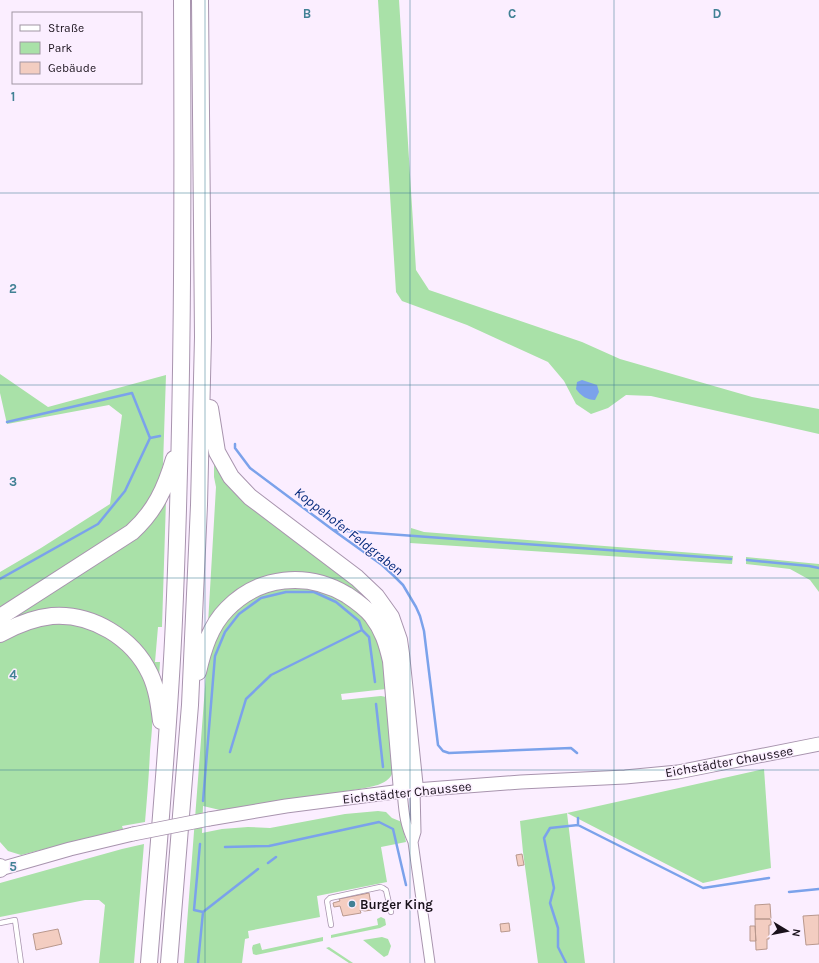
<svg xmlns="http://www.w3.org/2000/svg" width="819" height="963" viewBox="0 0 819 963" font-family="Karla,sans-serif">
<rect width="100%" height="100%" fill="#fbeeff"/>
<path fill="#a9e1a8" d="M 378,0 L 399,0 L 416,270 L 429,290 L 582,342 L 620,359 L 752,397 L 819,409 L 819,434 L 651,396 L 626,395 L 608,408 L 591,414 L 576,404 L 564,381 L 548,362 L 467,325 L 402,301 L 396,292 Z
M 0,374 L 48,407 L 166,375 L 163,465 L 155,492 L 133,524 L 0,610 L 0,572 L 41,548 L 110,504 L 122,415 L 109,405 L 7,424 L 0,393 Z
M 214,462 L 222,477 L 243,502 L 349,581 L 371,602 L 381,616 L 352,589 L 340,582 L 329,578 L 283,574 L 208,624 L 216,487 L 214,477 Z
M 166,500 L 162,627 L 158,627 L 155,662 L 160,662 L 159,678 L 106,621 L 0,624 Z
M 411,528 L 424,532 L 733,556 L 732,564 L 410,543 Z
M 746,557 L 819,564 L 819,592 L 810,580 L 790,569 L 746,564 Z
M 300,585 L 336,594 L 363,615 L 380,644 L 385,666 L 386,689 L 341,694 L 342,700 L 381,696 L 386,697 L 394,765 C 393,768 393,772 392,774 C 387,785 370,787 360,789 L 220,810 L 203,806 L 202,833 L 222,829 L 248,827 L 270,828 L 345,814 L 378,811 L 386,812 L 392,818 L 402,822 L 406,842 L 381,847 L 387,882 L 317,896 L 320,917 L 248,931 L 249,938 L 245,939 L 242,963 L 184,963 L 206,674 L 210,655 L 219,630 L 240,606 L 263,592 Z
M 51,623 C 106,624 148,655 152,712 C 153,725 151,739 150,751 C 149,775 147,798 145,822 L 122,826 L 123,829 L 21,855 L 8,851 L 0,842 L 0,643 L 20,630 Z
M 764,769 L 771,868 L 703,883 L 567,813 L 585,963 L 538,963 L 523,852 L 520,821 L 567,813 Z
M 144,844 L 134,963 L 99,963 L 105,905 L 99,900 L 85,900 L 0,917 L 0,883 L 122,849 Z
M 381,917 L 385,919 L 386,925 L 380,928 L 331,938 L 331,935 L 378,925 L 377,919 Z
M 323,937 L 323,941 L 256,955 L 253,954 L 252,948 L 253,945 L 260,943 L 262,950 Z
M 382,937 L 388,939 L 391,946 L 388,955 L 384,957 L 363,940 Z
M 329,947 L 353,963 L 349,963 L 326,948 Z"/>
<path fill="#7ba2eb" d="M 582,380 L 597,385 L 599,392 L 595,400 C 587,400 581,396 576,389 L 577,382 Z"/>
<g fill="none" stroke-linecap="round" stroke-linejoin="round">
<path stroke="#7ba2eb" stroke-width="2.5" d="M 7,422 L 132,393 L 150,438
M 235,444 L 235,448 L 250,468 L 333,530 L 382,565 L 394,576 L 403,585 L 416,607 L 420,616 L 424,631 L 438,745 L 443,751 L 449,753 L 571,748 L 577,753
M 333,530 L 731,559
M 747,560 L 809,566 L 819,568
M 0,579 L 98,524 L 125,491 L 150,438 L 160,436
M 376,704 L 383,767
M 230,752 L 246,699 L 271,675 L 362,630
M 203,801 L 215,656 L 225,632 L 239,614 L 261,598 L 286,592 L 314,592 L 336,602 L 359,621 L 362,630 L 369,637 L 375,682
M 578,818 L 578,825 L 703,888 L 769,878
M 225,847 L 269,846 L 379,822 L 393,829 L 406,885
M 268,863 L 276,857
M 789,892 L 819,889
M 203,912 L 258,869
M 198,963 L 203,912 L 194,910 L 200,844
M 566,963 L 558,947 L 558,928 L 550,903 L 554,888 L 544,838 L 550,828 L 578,825"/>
</g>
<path fill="#f3cdc1" stroke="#b9988d" d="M 522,854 L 524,865 L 518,866 L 516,855 Z
M 369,893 L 372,910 L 365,911 L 360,910 L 361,913 L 343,916 L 340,906 L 334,907 L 333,903 L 340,901 L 339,899 Z
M 770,904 L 771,919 L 755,919 L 755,905 Z
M 819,915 L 819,944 L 806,945 L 803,916 Z
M 755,919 L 771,919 L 771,925 L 769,925 L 769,939 L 767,939 L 767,949 L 756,950 Z
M 509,923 L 510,931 L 501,932 L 500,924 Z
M 750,926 L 755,926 L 756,941 L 750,941 Z
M 58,929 L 62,944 L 36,950 L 33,934 Z"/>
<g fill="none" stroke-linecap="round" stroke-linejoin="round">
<g stroke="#a894ae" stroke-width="6">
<path id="lane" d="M 0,923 L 15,920 L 21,963
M 331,925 L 327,901 L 330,898 L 380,887 L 383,888 L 386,890 L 391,912"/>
</g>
<g stroke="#a894ae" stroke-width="11">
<path id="street" d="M 402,791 C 404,812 404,822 413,842 L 430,963
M 413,842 L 416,832 L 415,789"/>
</g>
<g stroke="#a894ae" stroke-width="15">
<path id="secondary" d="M 209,819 L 286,806 L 402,791 L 521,782 L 625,777 L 678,772 L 819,744
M 0,869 L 70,849 L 133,834"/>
</g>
<g stroke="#a894ae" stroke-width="18">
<path id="highway" d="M 210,408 L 217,452 L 231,477 L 250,497 L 357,578 L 376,596 L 391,617 L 399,640 L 401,654 L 415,789
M 0,617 L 132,532 C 155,511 165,489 174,459
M 0,634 C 16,625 33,618 52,616 C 92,613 133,638 150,674 C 157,689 159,705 161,721
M 198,672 C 203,650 210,626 227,609 C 259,576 307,571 347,595 C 356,601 366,608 372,616 C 383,630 387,644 391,661 L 402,791
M 0,867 L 0,869
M 149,963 C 158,849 169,735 174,620 C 183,413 183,207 182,0
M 169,963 L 190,705 L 199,505 L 203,337 L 200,0"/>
</g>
<use href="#lane" stroke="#fff" stroke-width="4.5"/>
<use href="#street" stroke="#fff" stroke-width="9"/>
<use href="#secondary" stroke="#fff" stroke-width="13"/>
<use href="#highway" stroke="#fff" stroke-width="16"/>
<g stroke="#a894ae" stroke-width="15" stroke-linecap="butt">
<path id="secondary-bridge" d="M 133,834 L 209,819"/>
</g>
<use href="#secondary-bridge" stroke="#fff" stroke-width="13"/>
</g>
<path fill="none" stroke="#418195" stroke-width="1" stroke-opacity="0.55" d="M 205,0 L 205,963M 410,0 L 410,963M 614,0 L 614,963M 0,193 L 819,193M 0,385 L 819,385M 0,578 L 819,578M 0,770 L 819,770"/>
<circle fill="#418195" stroke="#fbeeff" stroke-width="1.5" cx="352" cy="904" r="4"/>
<g text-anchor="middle" stroke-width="3" stroke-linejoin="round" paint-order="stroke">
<g font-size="13" fill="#19111b" stroke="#fbeeff">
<text transform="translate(729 761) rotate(-10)" y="5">Eichstädter Chaussee</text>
<text transform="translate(407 792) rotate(-6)" y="5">Eichstädter Chaussee</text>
</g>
<g font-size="13" font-weight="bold" fill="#19111b" stroke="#fbeeff" text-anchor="start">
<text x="360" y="909">Burger King</text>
</g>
<g font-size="14" font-style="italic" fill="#042a7c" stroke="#fbeeff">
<text transform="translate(349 531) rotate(38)" y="5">Koppehofer Feldgraben</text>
</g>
</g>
<g font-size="13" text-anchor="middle" font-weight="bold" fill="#418195" stroke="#fbeeff" stroke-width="3" stroke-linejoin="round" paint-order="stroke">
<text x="307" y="18">B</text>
<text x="512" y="18">C</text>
<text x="717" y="18">D</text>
<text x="13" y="101">1</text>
<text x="13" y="293">2</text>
<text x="13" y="486">3</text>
<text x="13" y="679">4</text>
<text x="13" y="871">5</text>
</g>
<rect x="12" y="12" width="130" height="72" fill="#fbeeff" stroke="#a196a4"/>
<rect x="20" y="25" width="20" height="6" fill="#ffffff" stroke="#a196a4"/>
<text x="48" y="32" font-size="12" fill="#19111b">Straße</text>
<rect x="20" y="42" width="20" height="12" fill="#a9e1a8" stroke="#a196a4"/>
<text x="48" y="52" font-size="12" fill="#19111b">Park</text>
<rect x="20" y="62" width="20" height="12" fill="#f3cdc1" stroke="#a196a4"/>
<text x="48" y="72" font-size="12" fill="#19111b">Gebäude</text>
<g transform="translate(787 931) rotate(100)" stroke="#fbeeff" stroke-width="3" paint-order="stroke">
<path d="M0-3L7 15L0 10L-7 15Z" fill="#19111b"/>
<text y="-6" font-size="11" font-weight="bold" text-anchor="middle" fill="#19111b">N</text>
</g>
</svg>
